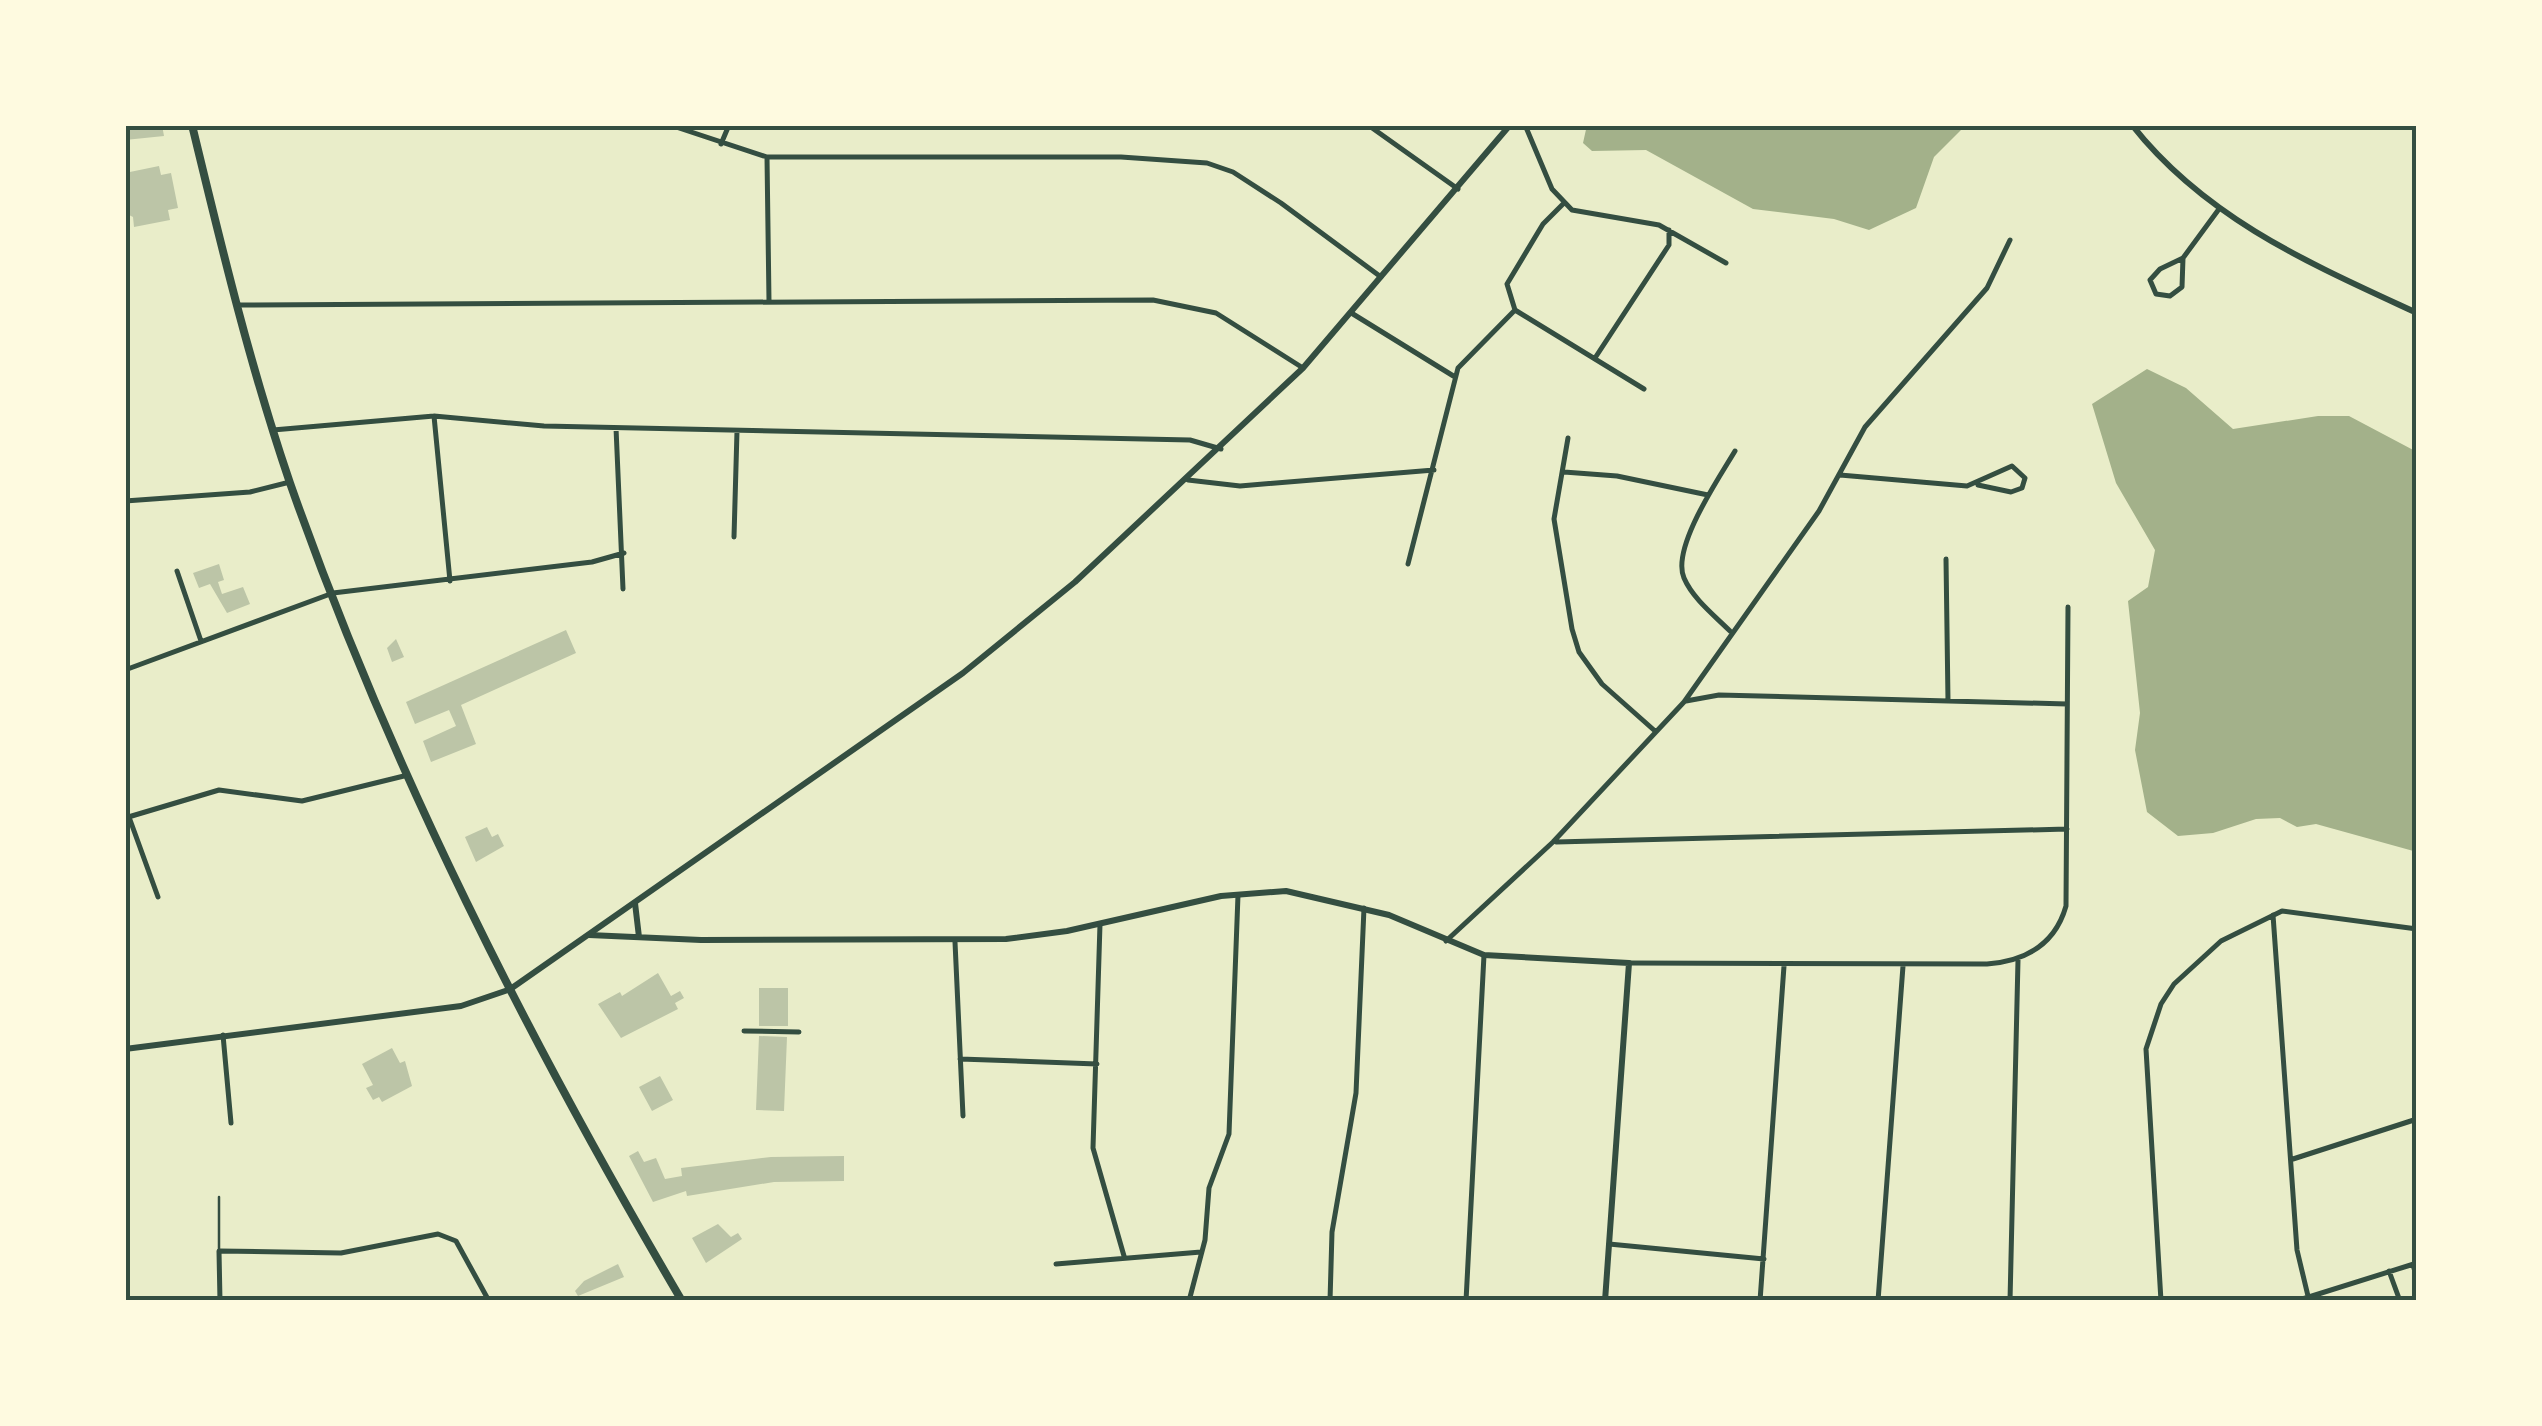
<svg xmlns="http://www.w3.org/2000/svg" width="2542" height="1426" viewBox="0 0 2542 1426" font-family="Rubik,sans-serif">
<rect width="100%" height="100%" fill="#e9edc9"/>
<path fill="#a3b18a" d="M 1587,125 L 1966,125 L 1934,157 L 1916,208 L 1869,230 L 1834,219 L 1753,209 L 1646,150 L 1592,151 L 1583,143 Z
M 2147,369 L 2186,388 L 2233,429 L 2318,416 L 2349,416 L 2417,452 L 2417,852 L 2316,824 L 2297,827 L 2280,818 L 2256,819 L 2213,833 L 2178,836 L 2147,812 L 2135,750 L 2140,713 L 2128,601 L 2148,587 L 2155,550 L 2116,483 L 2092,404 Z"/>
<path fill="#bcc5a7" d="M 125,125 L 162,125 L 164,136 L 125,140 Z
M 159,166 L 161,175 L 171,173 L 178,208 L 168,210 L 170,220 L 134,227 L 133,217 L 125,213 L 125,173 Z
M 219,564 L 224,580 L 218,582 L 222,594 L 243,587 L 250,604 L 227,613 L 210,584 L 199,588 L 193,573 Z
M 566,630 L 576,653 L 461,705 L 476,744 L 431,762 L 423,741 L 456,726 L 449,710 L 415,724 L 406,702 Z
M 396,639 L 404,657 L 392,662 L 387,648 Z
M 487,827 L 492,837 L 498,834 L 504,846 L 476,862 L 465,837 Z
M 658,973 L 671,996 L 680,991 L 684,998 L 675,1003 L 678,1009 L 621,1038 L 598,1004 L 620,992 L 622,996 Z
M 759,988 L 788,988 L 788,1026 L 759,1026 Z
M 759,1036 L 787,1037 L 784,1111 L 756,1110 Z
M 392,1048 L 400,1063 L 405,1061 L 412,1086 L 382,1102 L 379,1097 L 373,1100 L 366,1088 L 373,1085 L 362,1064 Z
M 660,1076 L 673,1100 L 652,1111 L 639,1087 Z
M 638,1151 L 644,1162 L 656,1158 L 665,1179 L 682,1176 L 681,1168 L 771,1157 L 844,1156 L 844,1181 L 774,1182 L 687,1196 L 686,1191 L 653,1202 L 629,1156 Z
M 718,1224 L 731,1237 L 738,1233 L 742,1239 L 706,1263 L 692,1238 Z
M 618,1264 L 624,1277 L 578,1296 L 575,1291 L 584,1281 Z"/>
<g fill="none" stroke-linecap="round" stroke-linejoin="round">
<path stroke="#344e41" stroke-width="2.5" d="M 219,1197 L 219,1249"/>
<path stroke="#344e41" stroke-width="5" d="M 670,125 L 767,157 L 1121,157 L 1207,163 L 1233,172 L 1281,203 L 1381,277
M 1368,125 L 1458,189
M 1525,125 L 1552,189 L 1572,210 L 1659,225 L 1726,263
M 721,144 L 729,125
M 767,157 L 769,301
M 2183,258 L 2182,287 L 2170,296 L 2156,294 L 2150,280 L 2160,269 L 2183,258 L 2219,209
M 237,305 L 1153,300 L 1216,313 L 1303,368
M 1515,310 L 1644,389
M 1515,310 L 1507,284 L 1543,224 L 1563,204
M 1353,314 L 1455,377
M 1595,358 L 1669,245 L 1669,230
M 434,416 L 450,581
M 616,428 L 623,589
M 273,430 L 434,416 L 544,426 L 1190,440 L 1221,449
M 1568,438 L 1554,519 L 1572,629 L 1579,652 L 1602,684 L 1655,731
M 1564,472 L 1617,476 L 1708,495
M 1840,475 L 1967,486 L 2012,466 L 2025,478 L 2022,488 L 2011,492 L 1978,485
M 1188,480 L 1240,486 L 1434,470
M 125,501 L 250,492 L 290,482
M 734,537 L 737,431
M 1946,559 L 1948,701
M 1408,564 L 1458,368 L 1515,310
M 177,571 L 201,641
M 1730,631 C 1715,616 1693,599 1684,578 C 1671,548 1719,478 1735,451
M 125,670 L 333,593 L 592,562 L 624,553
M 1686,701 L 1719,695 L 2067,704
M 129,817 L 158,897
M 125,818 L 219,790 L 302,801 L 408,775
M 1556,842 L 2067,829
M 2273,915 L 2297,1250 L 2308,1296
M 1100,924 L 1093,1148 L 1124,1256
M 1446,941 L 1553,842 L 1684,702 L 1819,511 L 1865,427 L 1987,288 L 2010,240
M 955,942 L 963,1116
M 1629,963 L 1987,964 C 2025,961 2055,945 2066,906 L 2068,607
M 744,1031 L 799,1032
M 223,1035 L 231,1123
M 960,1059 L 1097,1064
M 2293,1159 L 2417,1119
M 1609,1244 L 1764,1259
M 1056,1264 L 1201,1252
M 2413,1265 L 2417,1278
M 2389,1271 L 2400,1301
M 220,1301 L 219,1251 L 341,1253 L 438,1234 L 456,1241 L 489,1301
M 1189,1301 L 1205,1240 L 1209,1188 L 1229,1134 L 1238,895
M 1330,1301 L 1332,1232 L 1356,1093 L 1364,908
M 1466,1301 L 1484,955
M 1760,1301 L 1784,966
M 1878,1301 L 1903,966
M 2010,1301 L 2018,960
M 2161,1301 L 2146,1049 L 2161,1004 L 2174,984 L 2221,941 L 2282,911 L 2417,929
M 2296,1301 L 2417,1263"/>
<path stroke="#344e41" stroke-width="6" d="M 635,903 L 639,937
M 589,935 L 701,940 L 1006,939 L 1067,931 L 1221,896 L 1286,891 L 1389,915 L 1484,955 L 1629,963 L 1605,1301
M 125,1049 L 461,1006 L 508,990"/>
<path stroke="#344e41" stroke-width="6" d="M 2132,125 C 2206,219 2311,264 2417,313
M 509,990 L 963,673 L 1075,582 L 1303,368 L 1510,125"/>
<path stroke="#344e41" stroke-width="8" d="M 192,125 C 221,245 250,366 290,483 C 390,768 529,1041 682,1301"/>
</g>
<rect width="2542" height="1426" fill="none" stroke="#fefae0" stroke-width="255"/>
<rect x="128" y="128" width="2286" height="1170" fill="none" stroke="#344e41" stroke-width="4"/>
</svg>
